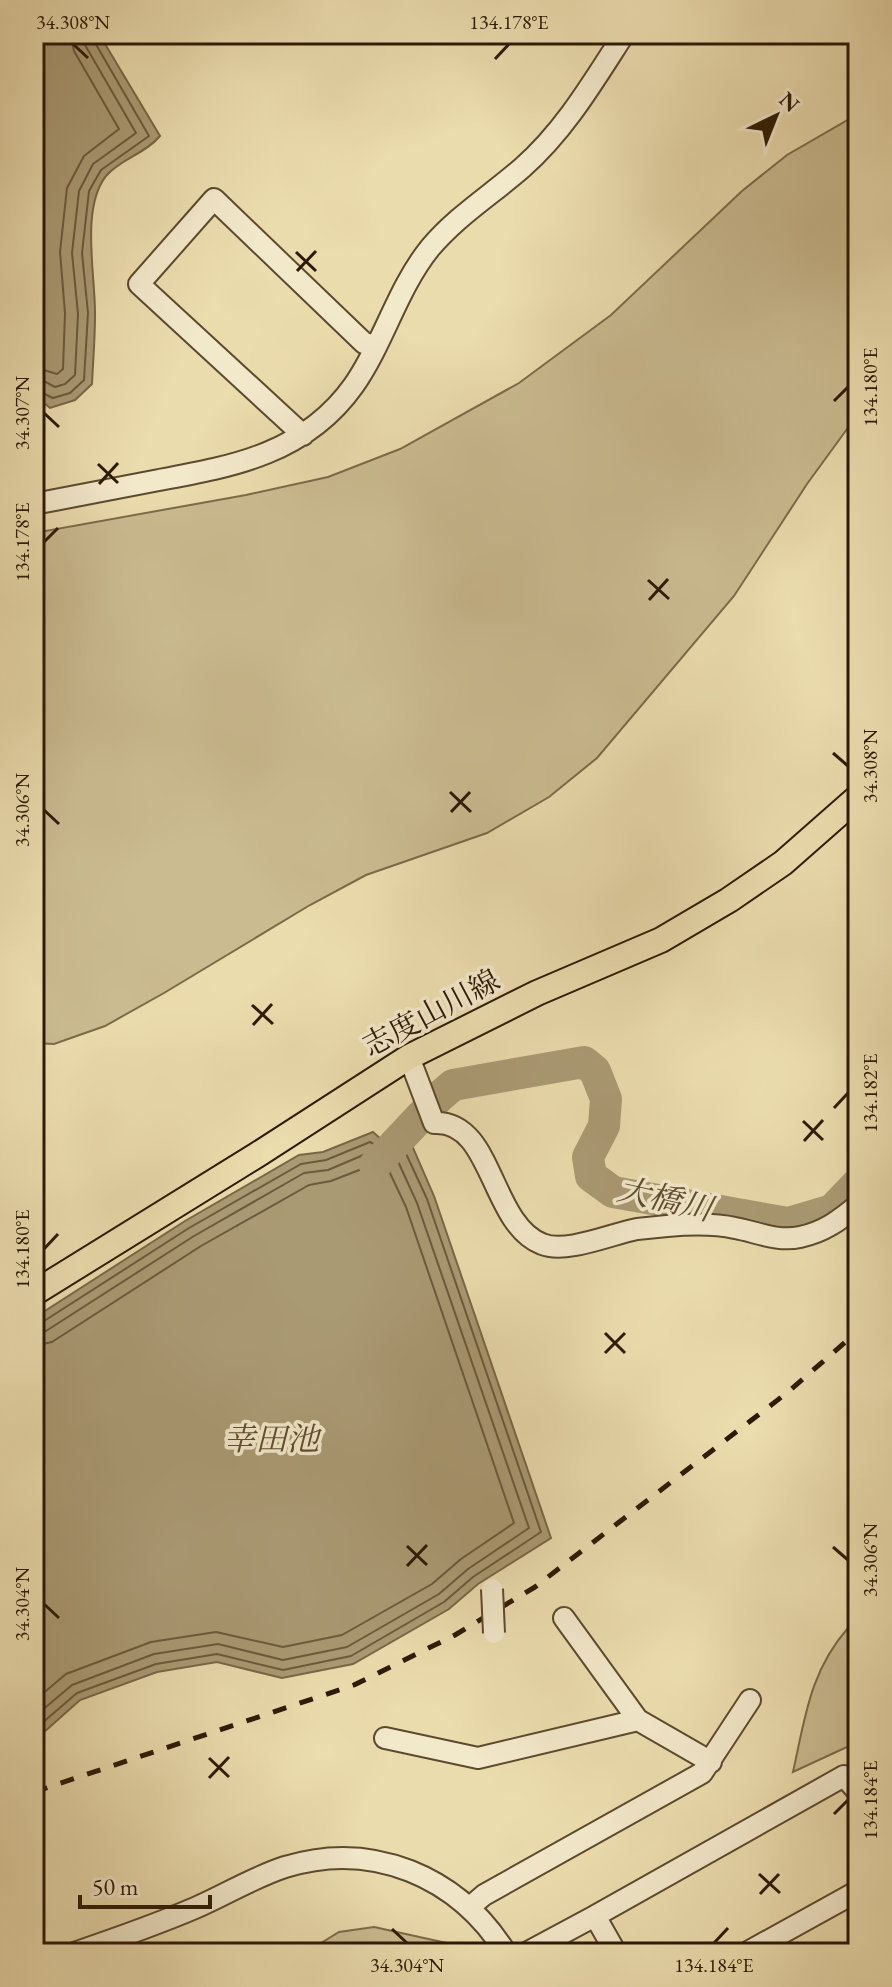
<svg xmlns="http://www.w3.org/2000/svg" width="892" height="1987" viewBox="0 0 892 1987" font-family="'EB Garamond','Noto Serif JP',serif">
<rect width="100%" height="100%" fill="#ebdcae"/>
<filter id="stains"><feTurbulence type="fractalNoise" baseFrequency=".0025" numOctaves="4"/><feColorMatrix values="0 0 0 0 .2 0 0 0 0 .09 0 0 0 0 .02 0 0 0 .5 -.17"/></filter>
<radialGradient id="worn" r=".72"><stop offset=".6" stop-color="#630" stop-opacity="0"/><stop offset="1" stop-color="#630" stop-opacity=".3"/></radialGradient>
<path fill="#cbbb91" stroke="#7c6a4a" stroke-width="2" d="M 858,114 L 858,414 L 807,484 L 734,596 L 597,758 L 549,797 L 487,833 L 366,875 L 310,905 L 164,993 L 105,1026 L 54,1044 L 34,1043 L 34,533 L 246,495 L 328,477 L 400,449 L 519,383 L 611,315 L 742,191 L 787,155 Z
M 848,1628 L 858,1638 L 858,1756 L 849,1746 L 793,1772 C 805,1718 810,1671 848,1628 Z
M 374,1927 L 492,1953 L 305,1953 L 339,1932 Z"/>
<path fill="#aa9a74" stroke="#786746" stroke-width="2" d="M 34,34 L 99,34 L 160,136 C 145,154 120,159 106,176 C 80,209 96,278 95,316 C 95,339 93,361 92,384 L 75,400 L 50,408 L 34,395 Z
M 373,1132 L 383,1141 L 407,1134 L 434,1196 L 551,1538 L 478,1584 L 449,1609 L 353,1664 L 282,1678 L 217,1662 L 157,1672 L 80,1700 L 34,1741 L 34,1318 L 185,1221 L 299,1155 L 323,1152 Z"/>
<g fill="none" stroke-linecap="round" stroke-linejoin="round">
<path stroke="#6b5a3b" stroke-width="2" d="M 34,367 L 57,374 L 63,369 L 65,313 L 60,252 L 67,188 L 84,156 L 119,129 L 74,51 L 70,34
M 34,379 L 42,380 L 55,387 L 65,384 L 75,375 L 78,314 L 72,253 L 79,191 L 93,164 L 136,133 L 85,45 L 82,34
M 34,389 L 53,398 L 70,393 L 84,380 L 88,313 L 82,253 L 89,191 L 101,170 L 149,136 L 94,41 L 93,34
M 34,1324 L 41,1323 L 189,1228 L 301,1164 L 326,1160 L 370,1142 L 383,1149 L 402,1145 L 427,1199 L 541,1532 L 473,1577 L 444,1602 L 351,1656 L 283,1670 L 217,1654 L 156,1664 L 77,1693 L 34,1730
M 34,1334 L 46,1331 L 194,1236 L 304,1173 L 328,1170 L 368,1153 L 382,1159 L 396,1157 L 417,1203 L 529,1528 L 468,1569 L 439,1594 L 347,1647 L 283,1660 L 218,1644 L 154,1654 L 72,1685 L 34,1717
M 34,1346 L 52,1342 L 201,1246 L 309,1185 L 331,1181 L 367,1167 L 389,1171 L 406,1207 L 514,1523 L 461,1559 L 432,1584 L 342,1635 L 283,1647 L 216,1632 L 151,1642 L 66,1674 L 34,1701"/>
<path stroke="#aa9a74" stroke-width="32" d="M 375,1165 L 439,1097 L 453,1085 L 584,1062 L 595,1071 L 606,1099 L 604,1126 L 588,1157 L 591,1176 L 613,1192 L 788,1223 L 832,1210 L 858,1183"/>
<g stroke="#5c4a2d" stroke-width="24">
<path id="minor" d="M 303,435 L 139,284 L 214,199 L 364,343 L 375,346
M 34,504 C 76,496 117,488 159,480 C 235,466 306,453 354,385 C 384,342 397,289 430,248 C 457,216 491,195 522,168 C 565,130 593,82 624,34
M 409,1057 L 434,1123 C 493,1119 490,1224 542,1244 C 566,1254 611,1234 637,1229 C 647,1228 657,1227 667,1226 C 689,1224 713,1223 735,1228 C 757,1232 777,1242 800,1237 C 824,1232 840,1220 858,1205
M 564,1618 L 638,1720
M 385,1738 L 478,1758 L 638,1720 L 711,1762
M 470,1907 L 484,1895 L 702,1773 L 750,1700
M 595,1916 L 844,1776 L 858,1792
M 74,1953 C 115,1939 155,1925 195,1908 C 225,1895 254,1877 285,1867 C 372,1840 458,1876 506,1953
M 526,1953 L 595,1916 L 616,1953
M 746,1953 L 858,1891"/>
</g>
<g stroke="#2c1a02" stroke-width="28">
<path id="major" d="M 34,1293 L 257,1155 L 409,1057 L 537,993 L 661,940 L 729,900 L 783,863 L 858,797"/>
</g>
<use href="#minor" stroke="#f2e8ca" stroke-width="20"/>
<use href="#major" stroke="#ebdcae" stroke-width="24"/>
<path stroke="#2c1a02" stroke-width="5" stroke-dasharray="14 14" stroke-linecap="butt" d="M 34,1792 L 354,1685 L 455,1635 L 535,1587 L 788,1392 L 858,1331"/>
<g stroke="#5c4a2d" stroke-width="24" stroke-linecap="butt">
<path id="minor-bridge" d="M 492,1589 L 494,1633"/>
</g>
<use href="#minor-bridge" stroke="#f2e8ca" stroke-width="20"/>
</g>
<path fill="none" stroke="#2c1a02" stroke-width="3" d="M 73,44 L 88,58M 495,59 L 509,44M 296,252 L 316,271M 297,271 L 316,251M 834,401 L 848,387M 44,413 L 59,427M 98,464 L 118,483M 99,484 L 118,463M 44,542 L 58,528M 648,580 L 669,599M 649,600 L 668,579M 833,753 L 848,766M 450,792 L 471,812M 44,810 L 59,824M 451,812 L 470,792M 252,1005 L 273,1024M 253,1025 L 272,1004M 834,1108 L 848,1093M 803,1121 L 823,1140M 804,1141 L 823,1120M 44,1249 L 58,1234M 605,1333 L 625,1353M 605,1353 L 625,1333M 407,1546 L 427,1565M 833,1547 L 848,1560M 407,1566 L 427,1545M 44,1604 L 59,1618M 209,1758 L 229,1777M 209,1778 L 229,1757M 834,1814 L 848,1800M 759,1874 L 780,1893M 760,1894 L 779,1874M 392,1929 L 407,1943M 714,1943 L 728,1928"/>
<g text-anchor="middle" stroke-width="7" stroke-linejoin="round" paint-order="stroke">
<g font-size="30" fill="#2c1a02" stroke="#f2e8ca">
<text transform="translate(431 1013) rotate(-28)" y="10">志度山川線</text>
</g>
<g font-size="32" font-style="italic" fill="#5e4d30" stroke="#f2e8ca">
<text transform="translate(665 1199) rotate(13)" y="11">大橋川</text>
<text x="271" y="1450">幸田池</text>
</g>
</g>
<rect width="892" height="1987" fill="none" stroke="#ebdcae" stroke-width="88"/>
<g transform="translate(776 116) rotate(43)" stroke="#f2e8ca" stroke-width="6" paint-order="stroke">
<path d="M0-6L14 30L0 20L-14 30Z" fill="#2c1a02"/>
<text y="-12" font-size="22" font-weight="bold" text-anchor="middle" fill="#2c1a02">N</text>
</g>
<path d="M80 1895v12h130v-12" fill="none" stroke="#2c1a02" stroke-width="4"/>
<text x="92" y="1895" font-size="24" fill="#2c1a02" stroke="#f2e8ca" stroke-width="6" paint-order="stroke">50 m</text>
<rect x="44" y="44" width="804" height="1899" fill="none" stroke="#2c1a02" stroke-width="3"/>
<g font-size="20" text-anchor="middle" fill="#2c1a02">
<text x="73" y="29">34.308°N</text>
<text x="509" y="29">134.178°E</text>
<text transform="translate(870 387) rotate(-90)" y="7">134.180°E</text>
<text transform="translate(22 413) rotate(-90)" y="7">34.307°N</text>
<text transform="translate(22 542) rotate(-90)" y="7">134.178°E</text>
<text transform="translate(870 766) rotate(-90)" y="7">34.308°N</text>
<text transform="translate(22 810) rotate(-90)" y="7">34.306°N</text>
<text transform="translate(870 1093) rotate(-90)" y="7">134.182°E</text>
<text transform="translate(22 1249) rotate(-90)" y="7">134.180°E</text>
<text transform="translate(870 1560) rotate(-90)" y="7">34.306°N</text>
<text transform="translate(22 1604) rotate(-90)" y="7">34.304°N</text>
<text transform="translate(870 1800) rotate(-90)" y="7">134.184°E</text>
<text x="407" y="1972">34.304°N</text>
<text x="714" y="1972">134.184°E</text>
</g>
<rect width="100%" height="100%" filter="url(#stains)"/>
<rect width="100%" height="100%" fill="url(#worn)"/>
</svg>
